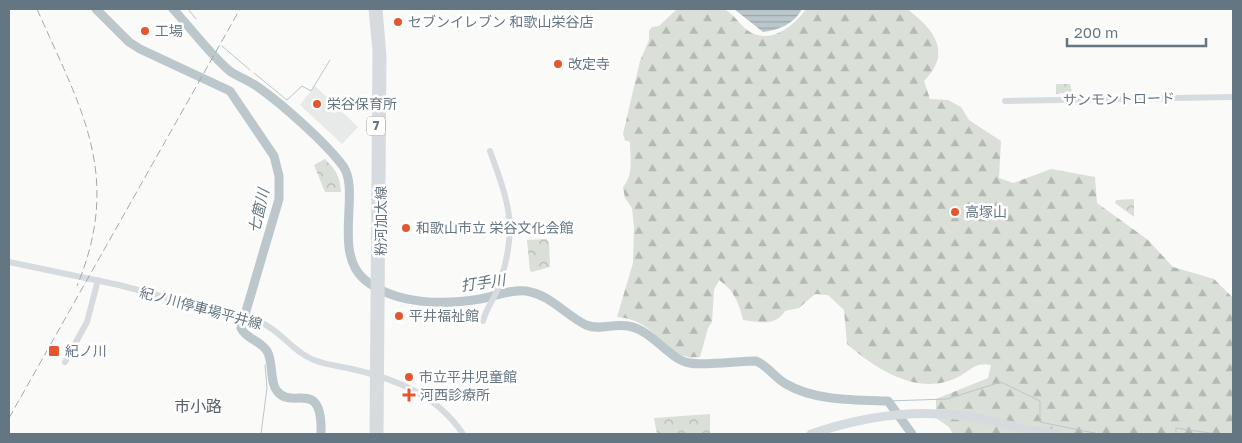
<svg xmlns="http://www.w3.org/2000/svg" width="1242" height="443" viewBox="0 0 1242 443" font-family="'Golos Text','Noto Sans JP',sans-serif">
<defs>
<pattern id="forest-firs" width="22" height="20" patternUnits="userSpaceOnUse" patternTransform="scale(1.25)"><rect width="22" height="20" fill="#dadfd7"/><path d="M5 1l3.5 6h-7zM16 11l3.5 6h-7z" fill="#b4b9b4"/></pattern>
<pattern id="park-crowns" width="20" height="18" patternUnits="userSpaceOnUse" patternTransform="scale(1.25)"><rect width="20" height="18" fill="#dadfd7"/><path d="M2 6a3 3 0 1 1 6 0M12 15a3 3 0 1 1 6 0" fill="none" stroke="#b4b9b4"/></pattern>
<pattern id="water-rules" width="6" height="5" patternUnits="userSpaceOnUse" patternTransform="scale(1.25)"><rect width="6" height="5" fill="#bbc7cb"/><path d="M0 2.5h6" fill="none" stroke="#9ca6aa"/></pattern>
</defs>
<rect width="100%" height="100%" fill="#fafaf8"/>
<path fill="#e8e9e9" d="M 315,86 L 358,127 L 342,144 L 300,105 Z"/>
<path fill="url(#forest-firs)" d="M 677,9 L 724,9 C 734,14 738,23 747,30 C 769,46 793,27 806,9 L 907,9 C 933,28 953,52 924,81 L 930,99 L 948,100 L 961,107 L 969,120 L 1001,141 L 999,178 L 1013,183 L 1051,169 L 1095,177 L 1097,203 L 1148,240 L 1173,267 L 1214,279 L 1233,298 L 1233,434 L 953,434 L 949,427 L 936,418 L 936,399 L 988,378 L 991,365 C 976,362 972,369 960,376 C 920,398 877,370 847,344 L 844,310 L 828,295 L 815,294 L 799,308 L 785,311 C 775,327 760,322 743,320 C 739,303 734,290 719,280 L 714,290 L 712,322 L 708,328 L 700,357 C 695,357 689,358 684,356 C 660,348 652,319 617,317 L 633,263 L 634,227 L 632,208 L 625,198 L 623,187 C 634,175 630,157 630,142 L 625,140 L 623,134 L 640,61 L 649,40 L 649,31 L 652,27 L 659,26 Z"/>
<path fill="url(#park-crowns)" d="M 1056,84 L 1070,84 L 1072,92 L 1056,94 Z
M 325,159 C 336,170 340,176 341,192 L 325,192 L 314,165 Z
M 1134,199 L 1134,217 L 1115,203 L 1116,200 Z
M 546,239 L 549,242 L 550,267 L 532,272 L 530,271 L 527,240 Z
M 710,414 L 710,434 L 657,434 L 654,418 Z"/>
<path fill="url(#water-rules)" d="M 734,9 L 802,9 C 794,24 779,30 763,32 Z"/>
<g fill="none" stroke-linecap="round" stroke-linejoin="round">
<path stroke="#bbc7cb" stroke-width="1" d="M 99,9 L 101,15
M 188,9 L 196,19
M 222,46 L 250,70
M 254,73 L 287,100 L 302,86 L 311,91 L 330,60
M 267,360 L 270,357
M 888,401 L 947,399 L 1001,382 L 1040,401 L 1040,422 L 1099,434
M 261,434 L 267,388 L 265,365
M 1176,434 L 1176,428 L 1216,434"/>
<path stroke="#bbc7cb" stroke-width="9" d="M 96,9 L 129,42 L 140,49 L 230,91 L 274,156 L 279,176 L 279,199 L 241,328 C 246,339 260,340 267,351 C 274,363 269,381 277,391 C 292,411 323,376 321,434
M 173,9 C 189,26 214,59 231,72 C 239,77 249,81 258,87 C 282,104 325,142 343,166 C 361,191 332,253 365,280 C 396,305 444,305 480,299 C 495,296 512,289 526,291 C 551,295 564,314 586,325 C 600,331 613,323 628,326 C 653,330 669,360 690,363 C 704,366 739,361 756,361 C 767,365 775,378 786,384 C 815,401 855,400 888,401 L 912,434"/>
<path stroke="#d6dbdf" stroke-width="6" d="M 1005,101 L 1233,97
M 9,262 L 119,285 L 262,323 C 282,332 293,352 314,360 C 326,365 339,366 352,369 C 396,379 437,395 463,434
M 483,321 C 486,308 495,298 499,286 C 518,228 510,206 490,151
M 65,362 L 87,322 L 98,280"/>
<path stroke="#d6dbdf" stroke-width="7" d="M 372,9 L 376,51 L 373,434
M 379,9 L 383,56 L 380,434"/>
<path stroke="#d6dbdf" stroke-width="9" d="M 1039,431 L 1057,434
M 811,434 C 860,417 913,409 965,416 C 992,419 1017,428 1043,434"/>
<path stroke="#a2aab0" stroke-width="1" stroke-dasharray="8 4" stroke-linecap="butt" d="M 37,9 C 81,109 123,175 77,286
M 9,418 L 240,9"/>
</g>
<g fill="#e4572e" stroke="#fff" stroke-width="2">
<circle cx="398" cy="22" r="5"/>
<circle cx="145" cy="31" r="5"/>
<circle cx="558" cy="64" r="5"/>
<circle cx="317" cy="104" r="5"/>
<circle cx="955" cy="212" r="5"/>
<circle cx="406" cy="228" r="5"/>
<circle cx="399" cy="316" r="5"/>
<rect x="48" y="345" width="12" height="12" rx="2.5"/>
<circle cx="409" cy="377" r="5"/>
<path d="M406.5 387.5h5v5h5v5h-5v5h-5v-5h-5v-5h5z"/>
</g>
<g text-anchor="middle" stroke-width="5" stroke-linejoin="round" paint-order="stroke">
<rect fill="#fff" stroke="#939fa8" stroke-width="1" x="367" y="116.5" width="18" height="19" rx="4"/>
<g font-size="12" font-weight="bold" fill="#657683">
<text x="376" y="130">7</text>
</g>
<g font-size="14" fill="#657683" stroke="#fff" text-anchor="start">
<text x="408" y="27">セブンイレブン 和歌山栄谷店</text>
<text x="155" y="36">工場</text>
<text x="568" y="69">改定寺</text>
<text x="327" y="109">栄谷保育所</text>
<text x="965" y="217">高塚山</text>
<text x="416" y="233">和歌山市立 栄谷文化会館</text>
<text x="409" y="321">平井福祉館</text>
<text x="65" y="356">紀ノ川</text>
<text x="419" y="382">市立平井児童館</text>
<text x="420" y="400">河西診療所</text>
</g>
<g font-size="14" fill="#657683" stroke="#fff">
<text transform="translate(1119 99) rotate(-1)" y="5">サンモントロード</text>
<text transform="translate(381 221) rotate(-90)" y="5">粉河加太線</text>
<text transform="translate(201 308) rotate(15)" y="5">紀ノ川停車場平井線</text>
</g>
<g font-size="15" font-style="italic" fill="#60757c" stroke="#fff">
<text transform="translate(259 211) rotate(-77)" y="5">七箇川</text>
<text transform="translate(483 283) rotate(-8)" y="5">打手川</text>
</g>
<g font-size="16" fill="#57646e" stroke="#fff">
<text x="198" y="412">市小路</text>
</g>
</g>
<rect width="1242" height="443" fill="none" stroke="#657683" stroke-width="20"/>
<path d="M1067 38v8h139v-8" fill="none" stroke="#657683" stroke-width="2.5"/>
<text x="1074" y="38" font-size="15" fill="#657683" stroke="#ffffff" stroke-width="4" paint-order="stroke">200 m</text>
</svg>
